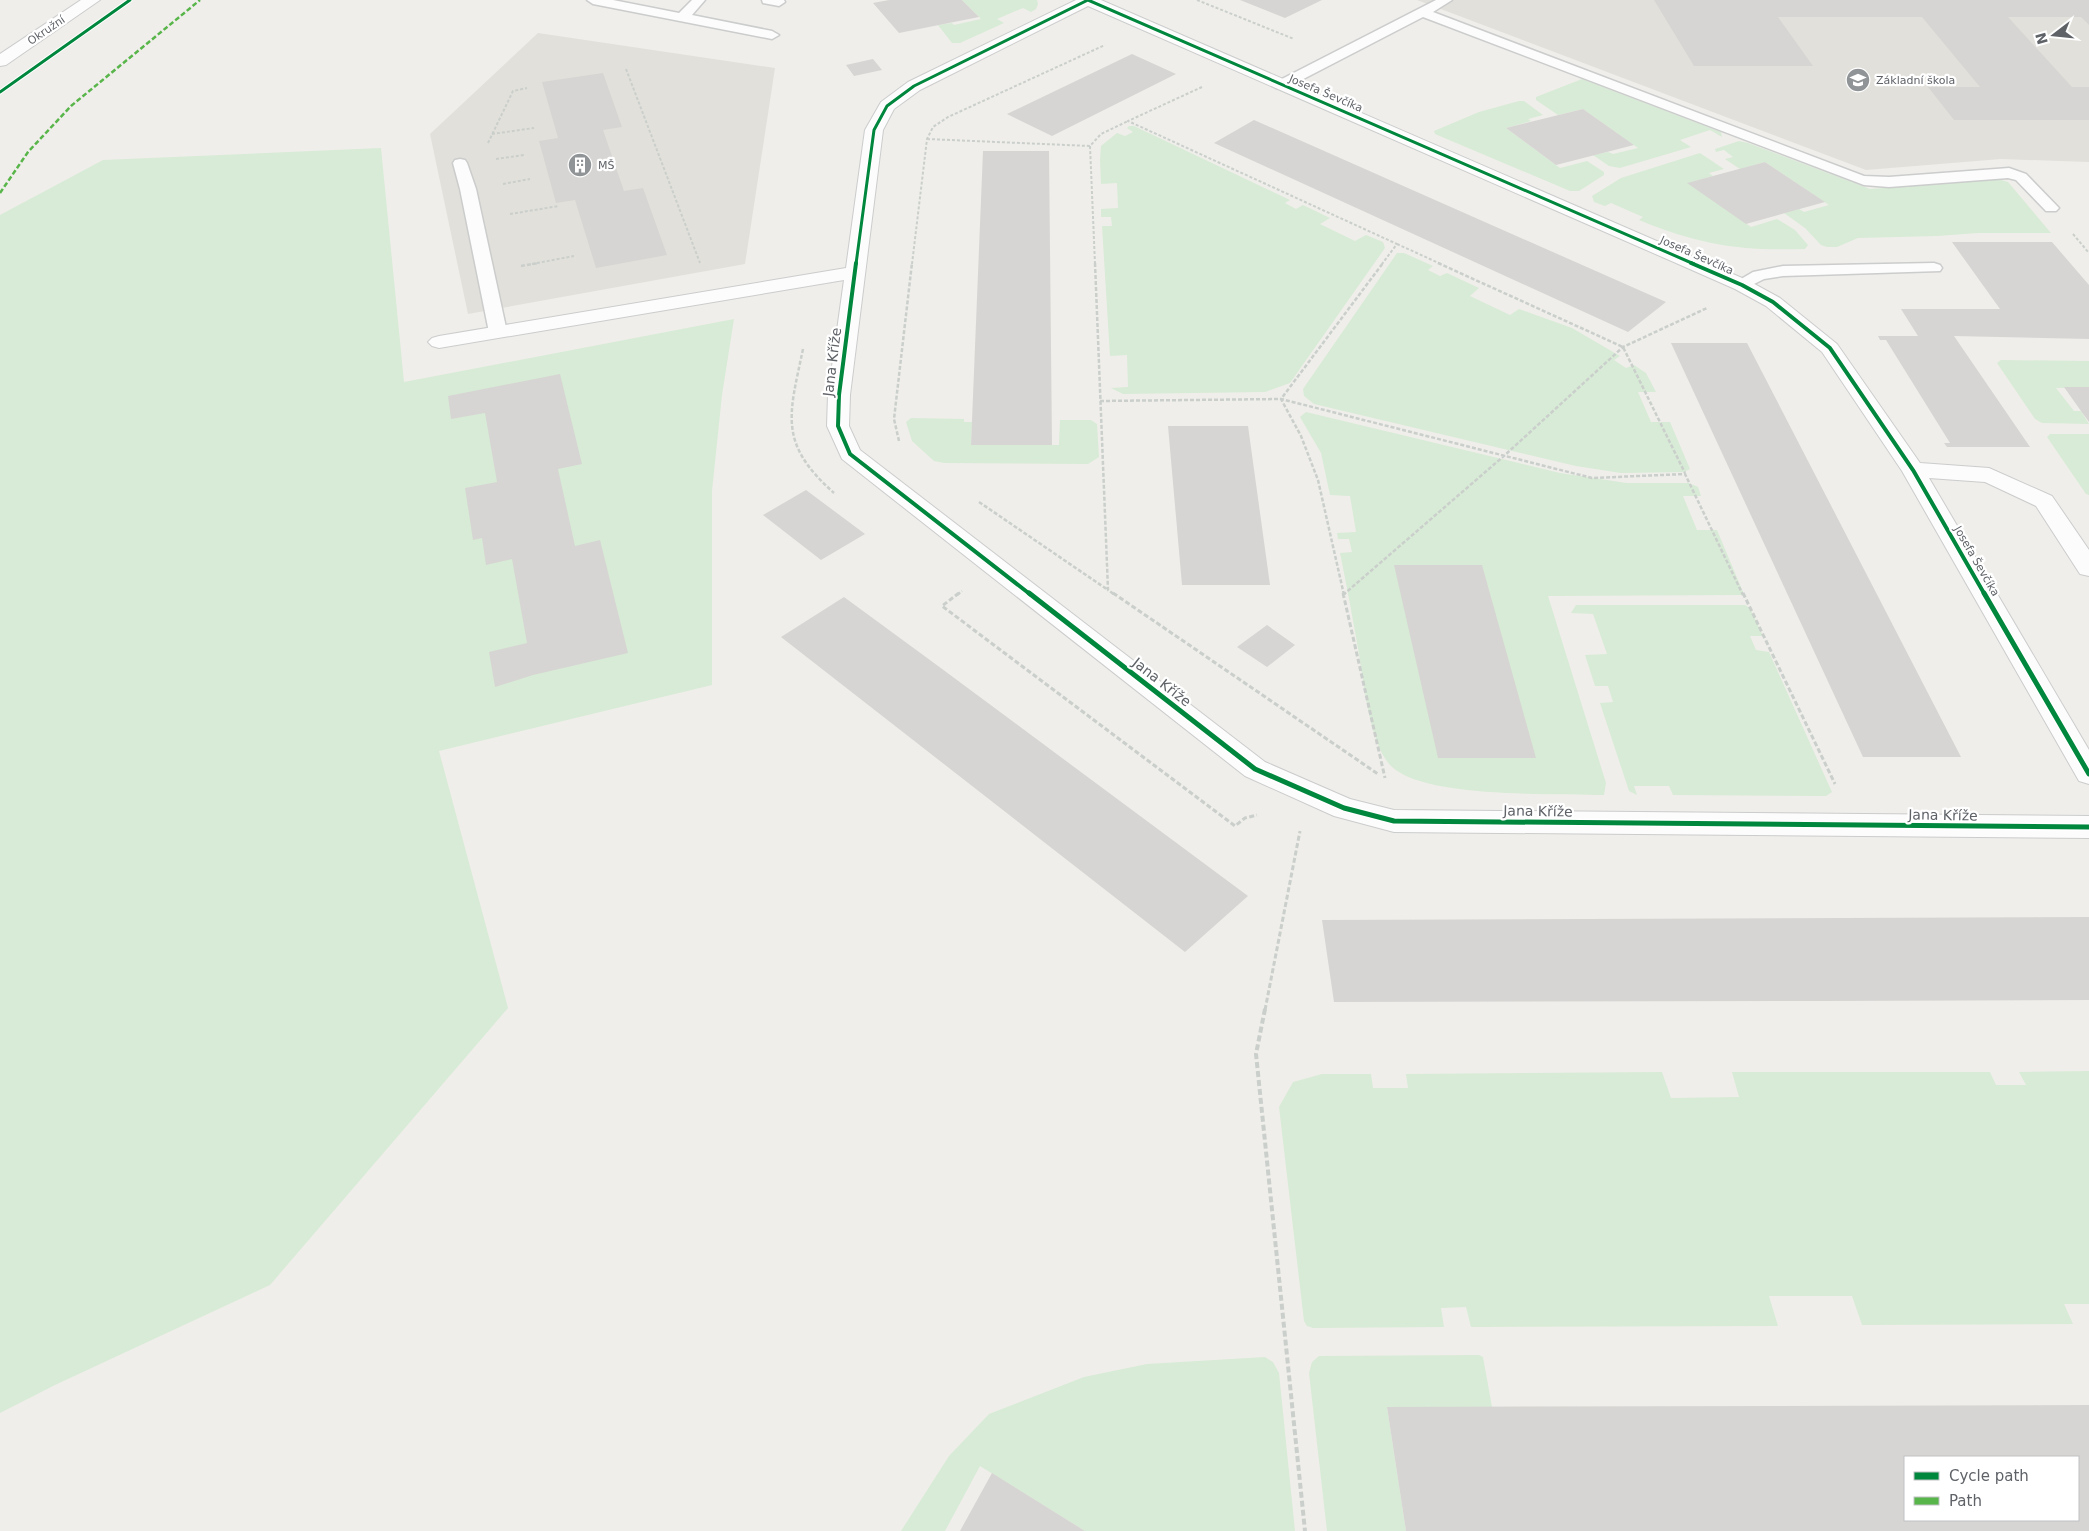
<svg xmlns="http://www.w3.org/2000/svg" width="2089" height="1531" viewBox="0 0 2089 1531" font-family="'DejaVu Sans',sans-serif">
<rect width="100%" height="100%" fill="#efeeea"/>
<path fill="#e2e0da" d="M 1417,0 L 2089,0 L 2089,162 L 2001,159 L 1866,170 Z
M 538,33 L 775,68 L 745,264 L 468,314 L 430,134 Z"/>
<path fill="#d8ebd6" d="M 962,0 L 1037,0 L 1038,4 L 1036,9 L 1031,12 L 1023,8 L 997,19 L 1004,23 L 960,43 L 952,43 L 938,25 L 952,23 L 954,25 L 981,19 Z
M 1582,79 L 1721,132 L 1722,137 L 1710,130 L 1680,140 L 1691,147 L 1620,168 L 1609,166 L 1593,155 L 1608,152 L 1613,154 L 1638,148 L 1583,109 L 1558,115 L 1536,100 L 1536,97 Z
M 1519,101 L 1524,101 L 1543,115 L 1528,119 L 1531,121 L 1506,128 L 1560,168 L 1587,161 L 1604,172 L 1604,175 L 1579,191 L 1570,191 L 1435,134 L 1434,131 L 1479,112 Z
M 1129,126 L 1134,126 L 1290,200 L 1285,203 L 1296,209 L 1303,205 L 1330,218 L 1320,224 L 1355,241 L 1366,235 L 1383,242 L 1385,248 L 1290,383 L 1265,392 L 1123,394 L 1111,388 L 1128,387 L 1127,355 L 1110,356 L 1102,226 L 1112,226 L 1111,217 L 1101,217 L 1101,209 L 1118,208 L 1117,183 L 1101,184 L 1100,160 L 1101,146 L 1117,133 L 1125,136 L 1133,132 L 1127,128 Z
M 1739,141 L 1748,143 L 1870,189 L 1998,179 L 2008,182 L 2051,233 L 1978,233 L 1937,236 L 1858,238 L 1837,247 L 1827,247 L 1821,245 L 1805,228 L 1784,213 L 1799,209 L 1804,212 L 1829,205 L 1765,162 L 1740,169 L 1725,159 L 1733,157 L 1724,150 L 1716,152 L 1715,149 Z
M 381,148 L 404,382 L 734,319 L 722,395 L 712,491 L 712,685 L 439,751 L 508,1008 L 270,1285 L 55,1385 L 0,1413 L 0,215 L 103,160 Z
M 1700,153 L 1724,169 L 1709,173 L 1713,176 L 1688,183 L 1751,227 L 1777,219 L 1795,230 L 1808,245 L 1805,249 C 1740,251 1700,245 1639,220 L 1643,217 L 1611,203 L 1605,206 L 1594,202 L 1592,196 L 1621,178 Z
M 1397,253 L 1404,253 L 1433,266 L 1428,270 L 1440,276 L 1447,273 L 1479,288 L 1470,296 L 1510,315 L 1519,309 L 1572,328 L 1620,356 L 1614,360 L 1626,368 L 1634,365 L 1646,373 L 1656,392 L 1638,392 L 1651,422 L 1670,422 L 1690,469 L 1684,472 L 1621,473 L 1576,466 L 1314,404 L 1304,396 L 1303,389 Z
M 2001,360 L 2089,361 L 2089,387 L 2056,388 L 2074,411 L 2081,411 L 2089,424 L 2042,423 L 2035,419 L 1997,363 Z
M 1306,412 L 1560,473 L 1627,483 L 1689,483 L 1698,487 L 1701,496 L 1683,496 L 1697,530 L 1717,530 L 1743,592 L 1742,595 L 1548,596 L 1606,783 L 1604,795 C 1556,793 1424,799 1391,766 C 1370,745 1364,684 1359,654 C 1353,620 1347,587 1340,553 L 1352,552 L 1349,539 L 1338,539 L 1337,533 L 1356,532 L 1350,496 L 1330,495 L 1321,453 L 1300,417 Z
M 911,418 L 964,419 L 964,422 L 972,422 L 971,445 L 1059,445 L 1060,420 L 1091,420 L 1097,424 L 1099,457 L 1088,464 L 944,463 L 934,461 L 912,441 L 906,422 Z
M 2050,434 L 2089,434 L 2089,495 L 2086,494 L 2047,437 Z
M 1576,605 L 1745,605 L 1750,608 L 1763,636 L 1750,636 L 1756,650 L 1769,652 L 1832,792 L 1826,796 L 1673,795 L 1669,786 L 1634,786 L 1637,795 L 1629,791 L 1600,703 L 1613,702 L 1608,686 L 1595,686 L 1585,655 L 1607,654 L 1593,614 L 1571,613 Z
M 2089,1071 L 2089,1304 L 2064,1304 L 2073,1324 L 1862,1325 L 1852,1296 L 1769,1296 L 1778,1326 L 1471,1327 L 1466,1307 L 1441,1308 L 1444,1327 L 1313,1328 L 1307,1326 L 1304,1321 L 1279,1107 L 1293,1082 L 1322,1074 L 1371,1074 L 1373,1088 L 1408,1088 L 1406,1074 L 1662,1072 L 1671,1098 L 1739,1097 L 1732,1072 L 1990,1072 L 1996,1085 L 2026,1085 L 2019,1072 Z
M 1479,1355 L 1483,1357 L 1492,1407 L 1387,1407 L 1406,1531 L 1327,1531 L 1309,1373 L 1312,1362 L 1319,1356 Z
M 1265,1357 L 1273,1362 L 1279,1373 L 1295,1531 L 1085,1531 L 980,1466 L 945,1531 L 901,1531 L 949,1456 L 989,1414 L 1084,1377 L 1147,1364 Z"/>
<path fill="#d6d5d3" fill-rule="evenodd" d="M 889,0 L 962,0 L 979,17 L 899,33 L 873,3 Z
M 1240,0 L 1322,0 L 1285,18 Z
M 1654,0 L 2089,0 L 2089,25 L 2081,17 L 2008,17 L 2072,87 L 2089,87 L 2089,120 L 1954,120 L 1928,87 L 1980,87 L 1922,17 L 1778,17 L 1813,66 L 1694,66 Z
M 1132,54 L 1176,74 L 1052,136 L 1007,114 Z
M 873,59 L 882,70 L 854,76 L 846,65 Z
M 603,73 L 622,127 L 603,130 L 624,191 L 643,188 L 667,255 L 596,268 L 575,200 L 556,203 L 539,141 L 558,138 L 542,82 Z
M 1583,109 L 1634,145 L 1556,165 L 1506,128 Z
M 1254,120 L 1666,302 L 1628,332 L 1214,143 Z
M 983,151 L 1049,151 L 1052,445 L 971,445 Z
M 1765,162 L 1825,202 L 1746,224 L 1687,183 Z
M 1952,242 L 2052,242 L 2089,285 L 2089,339 L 1954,336 L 2030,447 L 1947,447 L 1944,443 L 1950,443 L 1886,340 L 1880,340 L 1878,336 L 1918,336 L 1901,309 L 2000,309 Z
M 1671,343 L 1747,343 L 1961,757 L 1863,757 Z
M 560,374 L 582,464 L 558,469 L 575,546 L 600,540 L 628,653 L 533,675 L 495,687 L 489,652 L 527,643 L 512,559 L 486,565 L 482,538 L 473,540 L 465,488 L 497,482 L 485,413 L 451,419 L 448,396 Z
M 2064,387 L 2089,387 L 2089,422 L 2081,411 Z
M 1168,426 L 1248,426 L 1270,585 L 1182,585 Z
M 806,490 L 865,534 L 821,560 L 763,515 Z
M 1394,565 L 1482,565 L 1536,758 L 1438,758 Z
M 844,597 L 934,663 L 1248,896 L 1185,952 L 781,637 Z
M 1267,625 L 1295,645 L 1267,667 L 1237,647 Z
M 2089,917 L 2089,1000 L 1821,1001 L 1334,1002 L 1322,920 Z
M 2089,1405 L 2089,1531 L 1406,1531 L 1387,1407 ZM 1905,1457 L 2078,1457 L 2078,1520 L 1905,1520 Z
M 992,1473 L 1085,1531 L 960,1531 Z"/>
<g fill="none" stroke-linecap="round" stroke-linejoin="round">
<g stroke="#cbcccc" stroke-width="3">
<path id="service" d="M 587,0 L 613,0 L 679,13 L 692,0 L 705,0 L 692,15 L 772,31 L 779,35 L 772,39 L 593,4 Z
M 762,0 L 784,0 L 785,2 L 779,6 L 763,3 Z
M 1436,0 L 1452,0 L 1433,12 L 1864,176 L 1889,177 L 2009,168 L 2026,174 L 2059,208 L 2056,211 L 2046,211 L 2016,180 L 2008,178 L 1889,187 L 1864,185 L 1423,17 L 1286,88 L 1276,88 L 1274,85 L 1276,82 Z
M 460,159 L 465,160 L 467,163 L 476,189 L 507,332 L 504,336 L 492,336 L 489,332 L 460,189 L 453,163 L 455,160 Z
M 1934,263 L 1940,265 L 1942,268 L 1940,271 L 1783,276 L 1764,279 L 1742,290 L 1736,288 L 1734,285 L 1736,282 L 1753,272 L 1783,266 Z"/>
</g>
<g stroke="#cbcccc" stroke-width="2">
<path id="minor" d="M 81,0 L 100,0 L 6,65 L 0,66 L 0,54 Z
M 1076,0 L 1101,0 L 1749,281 L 1780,298 L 1837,344 L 1920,463 L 1989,468 L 2052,496 L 2089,550 L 2089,576 L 2080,574 L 2036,506 L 1985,482 L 1929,478 L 2089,750 L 2089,784 L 2079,781 L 1902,471 L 1822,352 L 1766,306 L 1735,289 L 1692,270 L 1088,6 L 920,90 L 894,109 L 883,130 L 850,395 L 849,426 L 860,450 L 1265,762 L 1350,799 L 1394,810 L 2089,816 L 2089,838 L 1394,832 L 1334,816 L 1245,776 L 842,459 L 827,426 L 828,395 L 844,280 L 439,348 L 432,346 L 428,342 L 432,338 L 439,336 L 846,268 L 865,130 L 881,102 L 908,82 Z"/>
</g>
<path stroke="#cacfcc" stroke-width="2" stroke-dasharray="3 2" stroke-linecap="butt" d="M 1197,0 L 1294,39
M 626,69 L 700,263
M 1202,87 L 1128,121 L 1397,244 L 1382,264
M 492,134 L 534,128
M 927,139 L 1090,146
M 488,143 L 513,91 L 527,88
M 496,159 L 524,155
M 503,184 L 530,179
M 510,214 L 559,206
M 2073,234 L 2089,253
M 1397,244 L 1441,264
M 532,264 L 574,256
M 912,264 L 927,139 L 933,127 L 948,117 L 1105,45
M 1095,264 L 1090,146 L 1101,134 L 1128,121"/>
<path stroke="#cacfcc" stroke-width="2.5" stroke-dasharray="4 2" stroke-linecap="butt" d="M 1095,263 L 1108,590 L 1115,595
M 1438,263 L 1623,347 L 1685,473
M 521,266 L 539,263
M 803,349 C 789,416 778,443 834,493
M 1100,401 L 1281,399 L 1592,478 L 1685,474 L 1743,595
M 899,441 L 894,419 L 912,263
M 979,502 L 1108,590
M 957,595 L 962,591
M 1343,595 L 1505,455 L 1623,347 L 1707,308
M 1344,595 L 1318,480 L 1301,436 L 1281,399 L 1383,263"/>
<path stroke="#cacfcc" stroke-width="3" stroke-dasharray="5 2.5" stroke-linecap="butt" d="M 959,593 L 942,606 L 1235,826 L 1245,818 L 1257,815
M 1113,593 L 1378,774
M 1343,593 L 1385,778
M 1743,593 L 1835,784
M 1343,595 L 1345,593
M 1265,1010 L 1300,831"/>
<path stroke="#cacfcc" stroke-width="4" stroke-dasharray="6 3" stroke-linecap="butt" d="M 1265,1009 L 1256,1054 L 1305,1531"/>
<use href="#service" fill="#fdfcfc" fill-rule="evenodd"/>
<use href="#minor" fill="#fdfcfc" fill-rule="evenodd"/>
<path stroke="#58b549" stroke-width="2.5" stroke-dasharray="5 2.5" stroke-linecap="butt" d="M 0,193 L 28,152 L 71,106 L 200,0"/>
<g stroke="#fff" stroke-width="5">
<path id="cycleway-far2" d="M 1088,0 L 1694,264
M 0,92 L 130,0
M 856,264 L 874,130 L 887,106 L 914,86 L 1088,0"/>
</g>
<g stroke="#fff" stroke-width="6">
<path id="cycleway-far1" d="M 856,263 L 839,395 L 838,426 L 850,454 L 1031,595
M 1691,263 L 1742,285 L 1773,302 L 1830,348 L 1913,470 L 1985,595"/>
</g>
<g stroke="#fff" stroke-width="8">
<path id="cycleway" d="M 1029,593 L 1255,769 L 1344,808 L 1394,821 L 2089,827
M 1984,593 L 2089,774"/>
</g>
<use href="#cycleway-far2" stroke="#00873e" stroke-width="3"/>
<use href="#cycleway-far1" stroke="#00873e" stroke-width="4"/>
<use href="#cycleway" stroke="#00873e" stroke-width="5"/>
</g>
<defs>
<g id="school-disc" transform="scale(1.25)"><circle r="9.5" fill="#919496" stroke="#fff"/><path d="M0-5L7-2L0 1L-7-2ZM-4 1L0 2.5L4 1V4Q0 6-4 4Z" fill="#fff"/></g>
<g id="building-disc" transform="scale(1.25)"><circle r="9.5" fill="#919496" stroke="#fff"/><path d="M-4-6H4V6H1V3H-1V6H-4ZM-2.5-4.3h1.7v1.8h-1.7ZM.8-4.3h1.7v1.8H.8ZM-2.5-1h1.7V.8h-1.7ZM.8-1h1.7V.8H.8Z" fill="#fff"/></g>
</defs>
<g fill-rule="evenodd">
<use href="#school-disc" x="1858" y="80"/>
<use href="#building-disc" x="580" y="165"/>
</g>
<g text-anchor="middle" stroke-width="4.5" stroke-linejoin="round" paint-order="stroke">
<g font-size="11" fill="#5f6368" stroke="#fff">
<text transform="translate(46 30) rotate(-34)" y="4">Okružní</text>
<text transform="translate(1326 93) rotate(23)" y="4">Josefa Ševčíka</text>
<text transform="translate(1697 255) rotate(24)" y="4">Josefa Ševčíka</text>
<text transform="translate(1977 561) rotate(60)" y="4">Josefa Ševčíka</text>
</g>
<g font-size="11" fill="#5f6368" stroke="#fff" text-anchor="start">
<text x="1876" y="84">Základní škola</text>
<text x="598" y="169">MŠ</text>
</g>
<g font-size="14" fill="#5f6368" stroke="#fff">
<text transform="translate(832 362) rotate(-83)" y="5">Jana Kříže</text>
<text transform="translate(1162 682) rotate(38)" y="5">Jana Kříže</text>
<text transform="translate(1538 811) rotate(1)" y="5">Jana Kříže</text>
<text transform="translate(1943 815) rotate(1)" y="5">Jana Kříže</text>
</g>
</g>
<rect x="1904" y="1456" width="175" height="65" fill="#ffffff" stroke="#bfc1c3"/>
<rect x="1914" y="1472" width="25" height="8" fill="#00873e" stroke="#bfc1c3"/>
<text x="1949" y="1481" font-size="15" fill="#5f6368">Cycle path</text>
<rect x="1914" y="1497" width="25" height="8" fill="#58b549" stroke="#bfc1c3"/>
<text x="1949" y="1506" font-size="15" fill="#5f6368">Path</text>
<g transform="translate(2054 35) rotate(254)" stroke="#ffffff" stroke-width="4" paint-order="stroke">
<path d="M0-4L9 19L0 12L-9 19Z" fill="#5f6368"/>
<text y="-8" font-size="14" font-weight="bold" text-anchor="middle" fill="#5f6368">N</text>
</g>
</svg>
